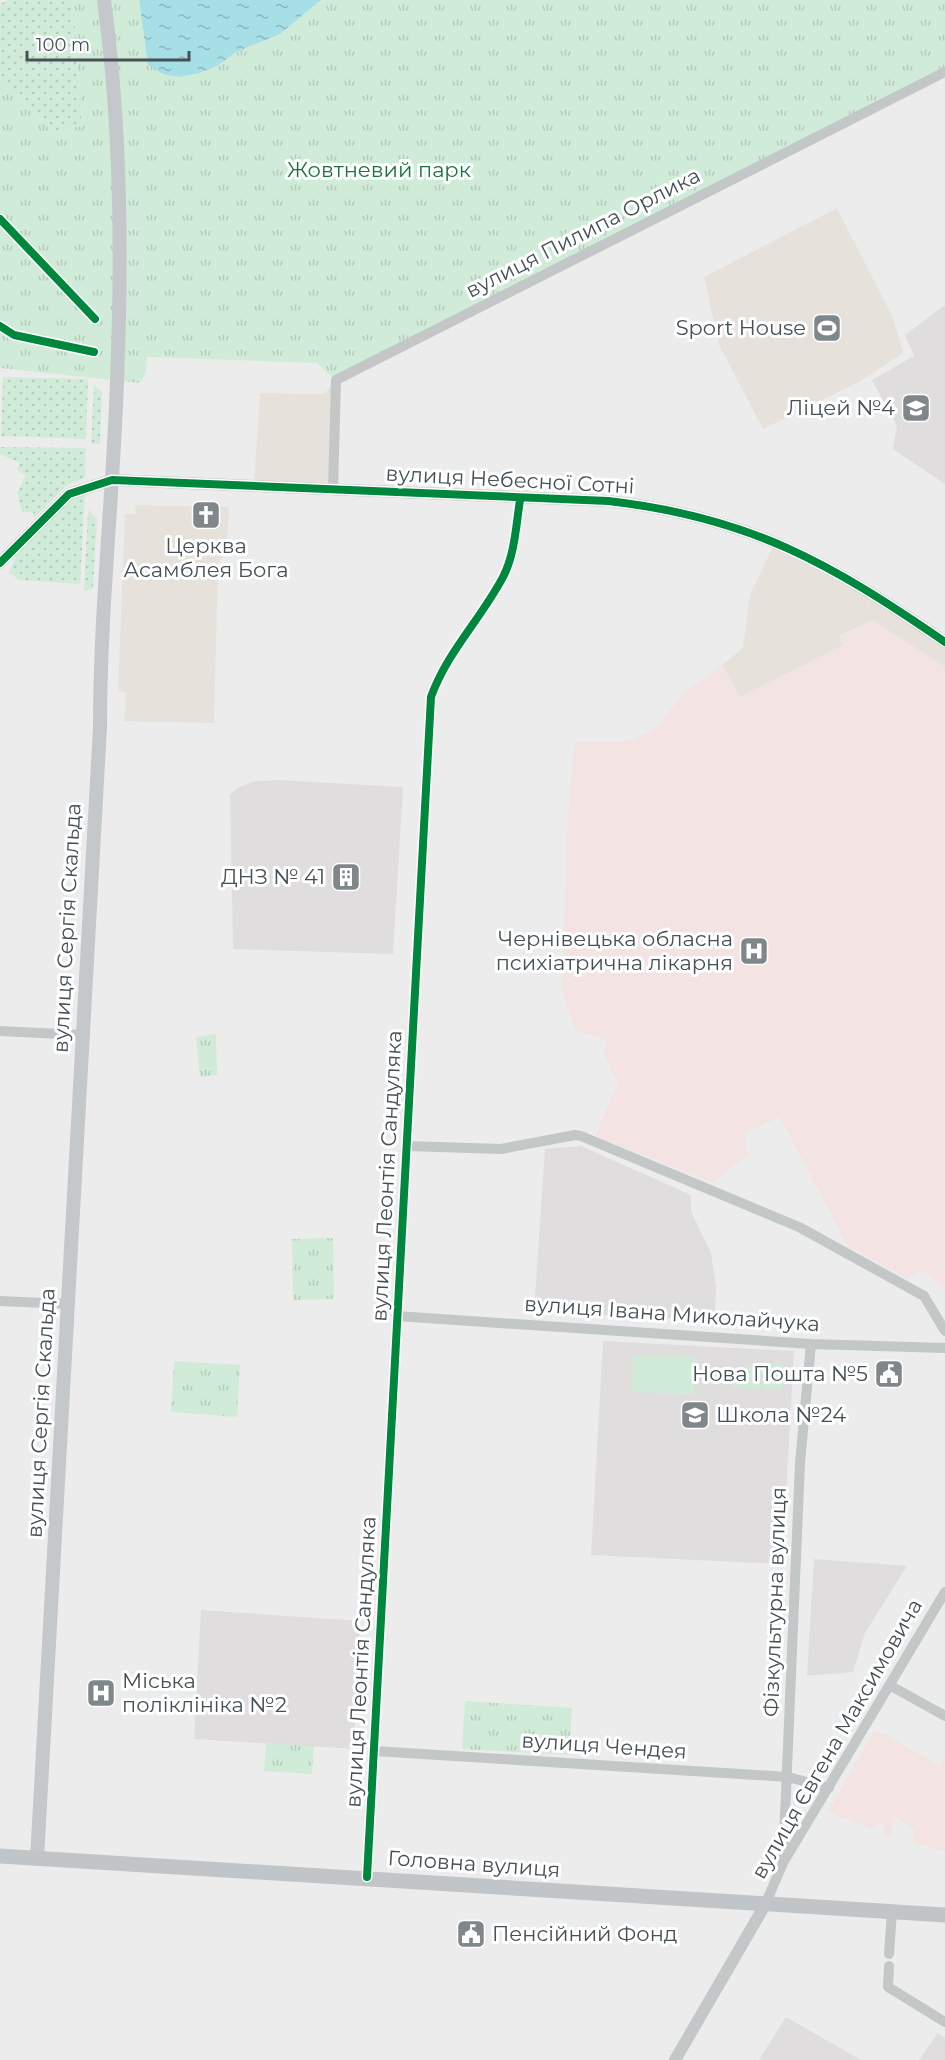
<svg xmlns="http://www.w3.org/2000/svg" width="945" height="2060" viewBox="0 0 945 2060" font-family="Montserrat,sans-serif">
<defs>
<pattern id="grass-dots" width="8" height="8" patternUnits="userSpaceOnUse" patternTransform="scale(1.5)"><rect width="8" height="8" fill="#d1ebd9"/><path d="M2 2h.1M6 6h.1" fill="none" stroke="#b5cbbc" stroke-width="1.8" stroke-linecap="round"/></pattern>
<pattern id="park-tufts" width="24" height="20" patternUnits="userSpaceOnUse" patternTransform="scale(1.5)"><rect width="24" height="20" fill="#d1ebd9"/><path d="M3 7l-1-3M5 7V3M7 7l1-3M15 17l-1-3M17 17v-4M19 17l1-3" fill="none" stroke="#b5cbbc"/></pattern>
<pattern id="water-ripples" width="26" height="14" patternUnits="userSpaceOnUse" patternTransform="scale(1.5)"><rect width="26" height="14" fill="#a7dfe7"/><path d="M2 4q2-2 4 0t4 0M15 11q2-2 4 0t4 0" fill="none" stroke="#8ab7be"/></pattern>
</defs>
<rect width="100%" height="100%" fill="#edecec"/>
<path fill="#e6e2db" d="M 837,208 L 893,318 L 903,353 L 861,381 L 763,429 L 719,345 L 704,277 Z
M 336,381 L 334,490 L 254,486 L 260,393 L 324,394 Z
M 136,505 L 229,507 L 227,543 L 224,544 L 223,557 L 218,564 L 214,723 L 124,721 L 126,692 L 118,691 L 125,514 L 135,514 Z
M 776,541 L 945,643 L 945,667 L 872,620 L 840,636 L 843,645 L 740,697 L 722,665 L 743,648 L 750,594 Z"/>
<path fill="#dfdddd" d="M 945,305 L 945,484 L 893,449 L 897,426 L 872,380 L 914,356 L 905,335 Z
M 279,780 L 403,787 L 393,954 L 233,949 L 230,794 L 239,787 L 256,781 Z
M 581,1146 L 691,1195 L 691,1211 L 711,1253 L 716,1287 L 715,1321 L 534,1311 L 545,1149 Z
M 603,1341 L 794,1351 L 782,1564 L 591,1555 Z
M 814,1559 L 907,1566 L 865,1633 L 853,1672 L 807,1676 Z
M 201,1610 L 360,1621 L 354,1749 L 194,1739 Z
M 786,2017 L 861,2060 L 759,2060 Z
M 938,2033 L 945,2038 L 945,2060 L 919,2060 Z"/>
<path fill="#f3e3e3" d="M 872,620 L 945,667 L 945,1290 L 924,1270 L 906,1278 L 847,1245 L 780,1117 L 745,1133 L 747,1146 L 744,1148 L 749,1156 L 736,1163 L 714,1183 L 595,1136 L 618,1083 L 603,1051 L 607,1041 L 576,1030 L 562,991 L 568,814 L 574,743 L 630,741 L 658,727 L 683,693 L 722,665 L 740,697 L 843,645 L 840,637 Z
M 874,1731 L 881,1735 L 883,1733 L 940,1766 L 945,1757 L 945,1851 L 913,1842 L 914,1830 L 893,1816 L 892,1834 L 884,1834 L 885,1825 L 876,1824 L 875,1830 L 828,1812 Z"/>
<path fill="url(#grass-dots)" d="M 8,0 L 73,0 L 82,126 L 52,131 L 0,82 L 0,4 Z
M 3,377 L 88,379 L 86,439 L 1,436 Z
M 94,385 L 102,392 L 100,444 L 91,444 Z
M 0,447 L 86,448 L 85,478 L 67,485 L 34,518 L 33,512 L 22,512 L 17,493 L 26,475 L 17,470 L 20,463 L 0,454 Z
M 85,493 L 80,584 L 19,580 L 9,572 L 16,555 L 70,499 Z
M 88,510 L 97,519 L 93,588 L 84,591 Z"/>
<path fill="url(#park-tufts)" d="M 73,0 L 139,0 L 148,65 L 199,73 L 216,66 L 236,52 L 280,34 L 321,0 L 945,0 L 945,75 L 336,381 L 317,363 L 147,357 L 146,372 L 140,383 L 0,368 L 0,82 L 52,131 L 82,126 Z
M 216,1034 L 217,1075 L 200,1077 L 196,1037 Z
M 333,1238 L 334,1299 L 293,1300 L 292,1239 Z
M 174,1361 L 240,1365 L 237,1417 L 171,1412 Z
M 465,1701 L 572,1708 L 569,1755 L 462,1749 Z
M 266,1743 L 314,1746 L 312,1774 L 264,1771 Z"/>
<path fill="#d1ebd9" d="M 633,1356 L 696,1357 L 695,1394 L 632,1392 Z
M 763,1363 L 783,1364 L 782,1390 L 762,1389 Z
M 734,1367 L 761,1368 L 760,1389 L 733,1387 Z"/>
<path fill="url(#water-ripples)" d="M 139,0 L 321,0 L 280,34 L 236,52 L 217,66 L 199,73 L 180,77 L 163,74 L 148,65 Z"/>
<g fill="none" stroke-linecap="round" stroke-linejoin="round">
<path stroke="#c3c7c8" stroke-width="10" d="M 333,490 L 336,380 L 945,72
M 0,1031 L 81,1035
M 407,1146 L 501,1149 L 575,1135 L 581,1136 L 799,1227 L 924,1296 L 945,1331
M 0,1301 L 68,1304
M 397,1316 L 811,1344 L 945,1348
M 891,1686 L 945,1716
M 375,1751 L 788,1777 L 829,1788
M 783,1863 L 800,1463 L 811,1344
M 367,1877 L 431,697 C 447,652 481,619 503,577 C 515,554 516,525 520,500
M 765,1905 L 783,1863 L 945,1592
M 889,1954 L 892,1912
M 889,1966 L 888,1987 L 945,2022"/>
<path stroke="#c3c7c8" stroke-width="12" d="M 0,563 L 69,494 L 112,480 L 608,501 C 750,517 830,563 945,642
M 675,2060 L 765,1905"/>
<path stroke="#c5c8ca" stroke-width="14" d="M 37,1859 L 100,727 C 100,612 113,497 117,382 C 122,254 121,127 104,0"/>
<path stroke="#c2c5c7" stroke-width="15" d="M 0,1856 L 945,1915"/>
<g stroke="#fff" stroke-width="11">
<path id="cycleway" d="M 0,219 L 95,319
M 0,326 L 14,335 L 94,352
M 0,563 L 69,494 L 112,480 L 608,501 C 750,517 830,563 945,642
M 367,1877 L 431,697 C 447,652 481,619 503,577 C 515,554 516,525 520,500"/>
</g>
<use href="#cycleway" stroke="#00873e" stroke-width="8"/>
</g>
<defs>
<g id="stadium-square" transform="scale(1.5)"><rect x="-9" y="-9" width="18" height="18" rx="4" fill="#80878b" stroke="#fff"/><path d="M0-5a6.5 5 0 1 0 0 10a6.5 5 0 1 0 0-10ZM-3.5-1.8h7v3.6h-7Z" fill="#fff"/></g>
<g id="school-square" transform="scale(1.5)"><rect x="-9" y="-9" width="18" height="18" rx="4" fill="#80878b" stroke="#fff"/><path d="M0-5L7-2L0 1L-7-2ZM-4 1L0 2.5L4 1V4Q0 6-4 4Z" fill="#fff"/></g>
<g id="church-square" transform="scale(1.5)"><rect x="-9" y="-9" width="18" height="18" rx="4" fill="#80878b" stroke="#fff"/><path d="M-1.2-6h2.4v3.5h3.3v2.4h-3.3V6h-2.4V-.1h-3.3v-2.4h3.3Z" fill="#fff"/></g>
<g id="building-square" transform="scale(1.5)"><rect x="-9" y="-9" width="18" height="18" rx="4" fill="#80878b" stroke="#fff"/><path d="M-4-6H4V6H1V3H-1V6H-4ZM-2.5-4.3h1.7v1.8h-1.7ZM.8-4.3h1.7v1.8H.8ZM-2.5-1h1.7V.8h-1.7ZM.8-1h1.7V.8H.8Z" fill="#fff"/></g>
<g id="hospital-square" transform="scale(1.5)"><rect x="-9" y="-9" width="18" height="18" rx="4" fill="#80878b" stroke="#fff"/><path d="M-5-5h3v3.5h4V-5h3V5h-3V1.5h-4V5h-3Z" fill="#fff"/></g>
<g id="civic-square" transform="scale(1.5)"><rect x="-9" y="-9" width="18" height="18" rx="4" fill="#80878b" stroke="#fff"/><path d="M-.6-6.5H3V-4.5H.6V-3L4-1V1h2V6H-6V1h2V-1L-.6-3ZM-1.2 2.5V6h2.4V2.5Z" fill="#fff"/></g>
</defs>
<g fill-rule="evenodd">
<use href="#stadium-square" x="827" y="328"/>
<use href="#school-square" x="916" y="408"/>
<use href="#church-square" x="206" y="515"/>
<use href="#building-square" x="346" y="877"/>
<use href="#hospital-square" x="754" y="951"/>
<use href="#civic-square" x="889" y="1374"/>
<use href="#school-square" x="695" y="1415"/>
<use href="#hospital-square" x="101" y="1693"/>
<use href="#civic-square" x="471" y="1934"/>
</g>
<g text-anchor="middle" stroke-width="6" stroke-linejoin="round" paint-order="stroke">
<g font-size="21" fill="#1b733f" stroke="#fff">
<text x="379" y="177">Жовтневий парк</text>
</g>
<g font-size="21" fill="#455057" stroke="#fff">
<text transform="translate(583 233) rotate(-27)" y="7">вулиця Пилипа Орлика</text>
<text transform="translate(510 480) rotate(3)" y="7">вулиця Небесної Сотні</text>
<text transform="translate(67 928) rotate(-87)" y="7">вулиця Сергія Скальда</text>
<text transform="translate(387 1176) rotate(-87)" y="7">вулиця Леонтія Сандуляка</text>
<text transform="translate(672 1314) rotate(4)" y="7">вулиця Івана Миколайчука</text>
<text transform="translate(41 1413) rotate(-87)" y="7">вулиця Сергія Скальда</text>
<text transform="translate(775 1602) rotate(-88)" y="7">Фізкультурна вулиця</text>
<text transform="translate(361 1662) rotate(-87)" y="7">вулиця Леонтія Сандуляка</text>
<text transform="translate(837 1739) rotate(-60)" y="7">вулиця Євгена Максимовича</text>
<text transform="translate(604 1746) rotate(4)" y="7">вулиця Чендея</text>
<text transform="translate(474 1864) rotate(4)" y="7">Головна вулиця</text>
</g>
<g font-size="21" fill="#455057" stroke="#fff" text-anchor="end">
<text x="806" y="335">Sport House</text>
<text x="895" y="415">Ліцей №4</text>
<text x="206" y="553" text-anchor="middle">Церква<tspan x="206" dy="24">Асамблея Бога</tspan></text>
<text x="325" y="884">ДНЗ № 41</text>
<text x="733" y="946">Чернівецька обласна<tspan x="733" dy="24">психіатрична лікарня</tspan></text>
<text x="868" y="1381">Нова Пошта №5</text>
<text x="716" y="1422" text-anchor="start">Школа №24</text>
<text x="122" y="1688" text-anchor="start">Міська<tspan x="122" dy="24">поліклініка №2</tspan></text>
<text x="492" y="1941" text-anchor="start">Пенсійний Фонд</text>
</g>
</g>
<path d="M27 51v9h162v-9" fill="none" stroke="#455057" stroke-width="3"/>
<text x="36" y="51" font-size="18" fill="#455057" stroke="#ffffff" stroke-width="4.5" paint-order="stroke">100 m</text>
</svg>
